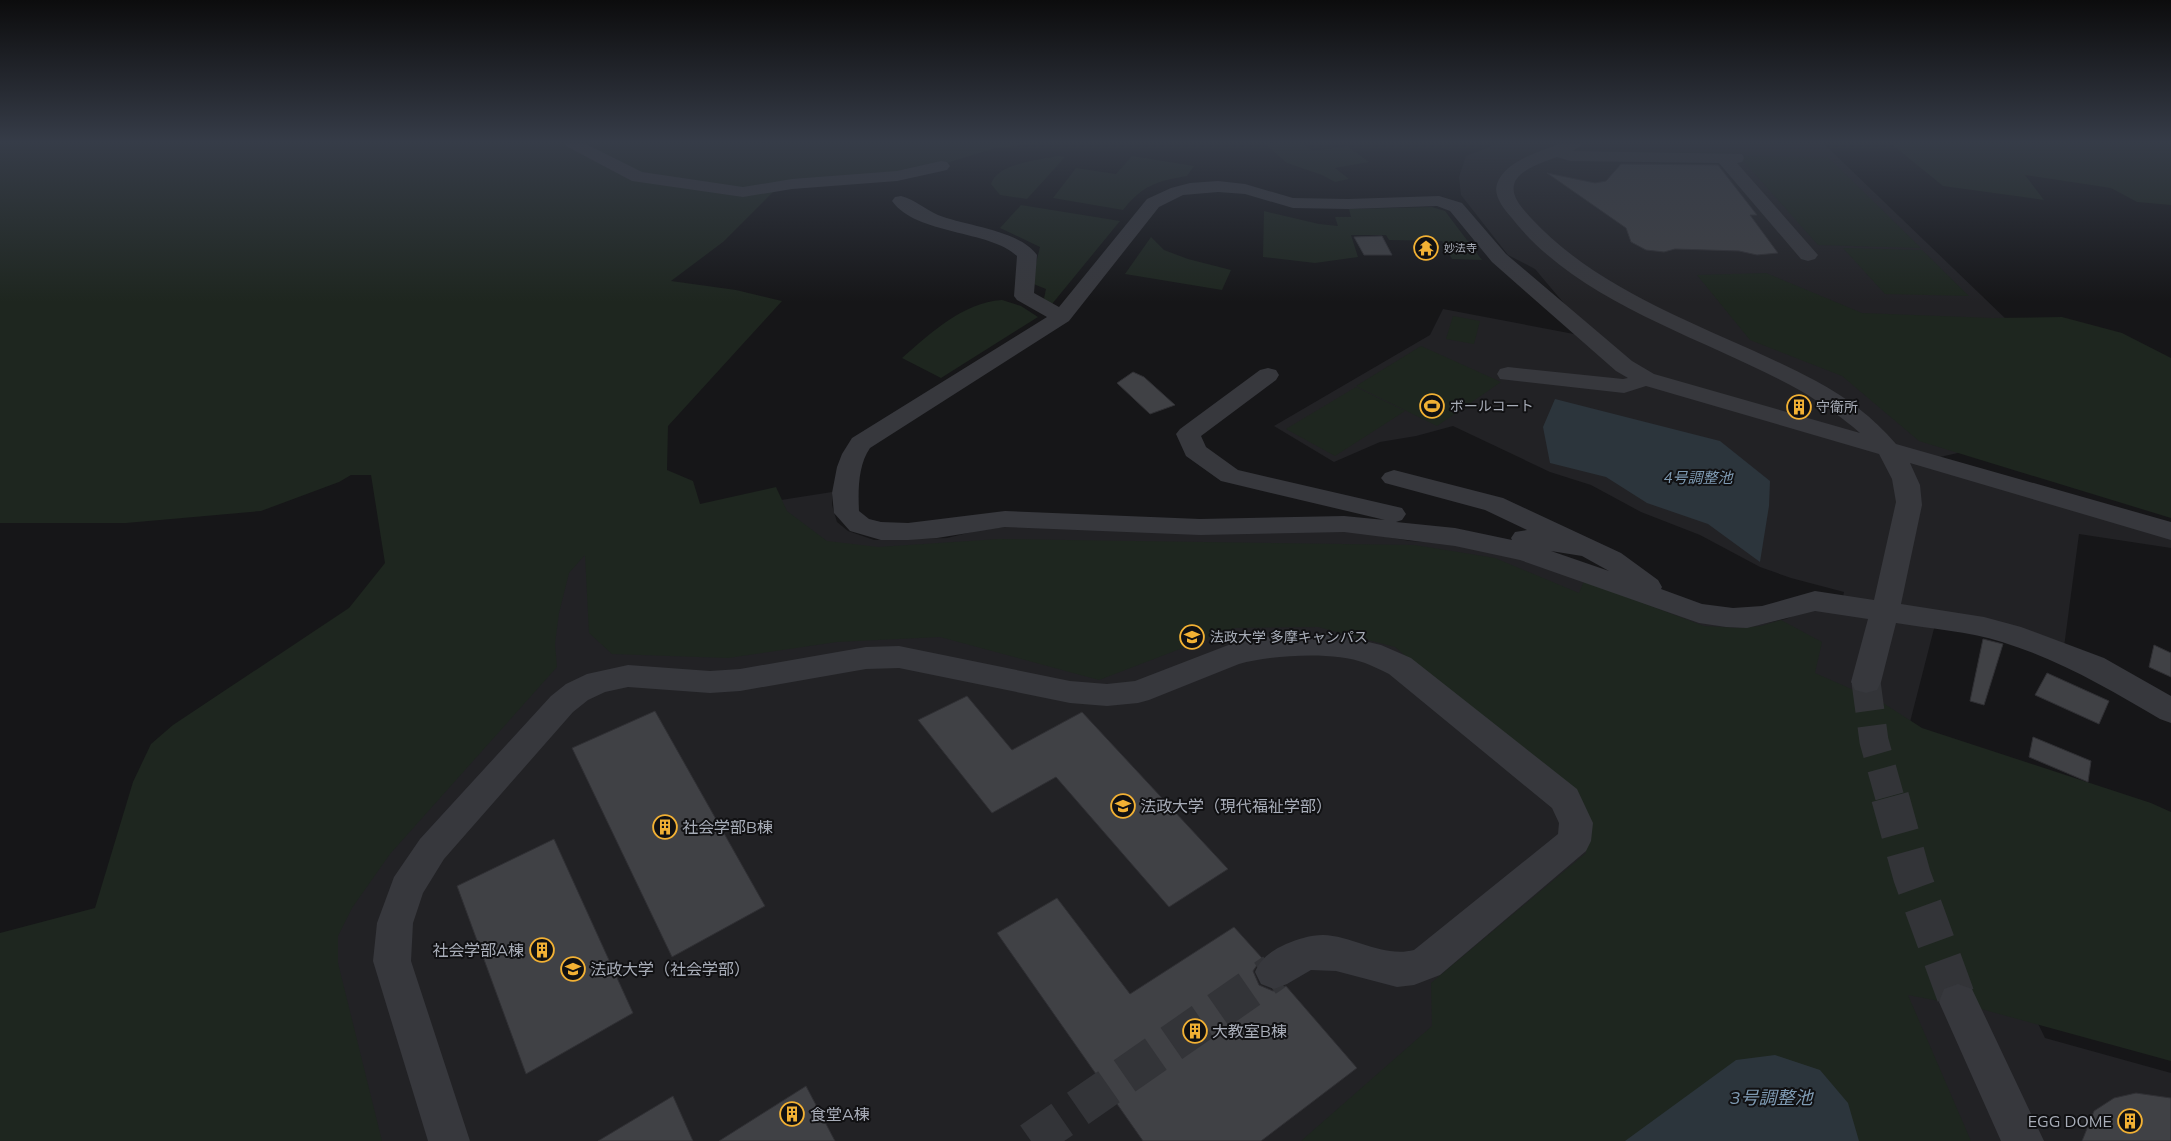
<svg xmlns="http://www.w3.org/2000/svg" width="2171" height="1141" viewBox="0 0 2171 1141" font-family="Mulish,'Noto Sans JP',sans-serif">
<rect width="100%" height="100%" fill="#161618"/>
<path fill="#222225" d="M 1499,143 L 1823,143 L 2059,370 L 2015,440 L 1940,457 L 1940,470 L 2171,539 L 2171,548 L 2079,534 L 2064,647 L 2011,627 L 1979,619 L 1938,613 L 1909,726 L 1955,852 L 2045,1038 L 2171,1073 L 2171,1141 L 211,1141 L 233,933 L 522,541 L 832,492 L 832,505 L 837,522 L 848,531 L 874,540 L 947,538 L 980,530 L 1014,526 L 1197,534 L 1346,530 L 1410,541 L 1457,544 L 1490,549 L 1520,558 L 1698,619 L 1728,624 L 1758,625 L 1786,619 L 1804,611 L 1821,608 L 1840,610 L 1844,592 L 1791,578 L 1760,567 L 1700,535 L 1641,512 L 1591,485 L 1550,472 L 1453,426 L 1416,436 L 1380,442 L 1334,462 L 1274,426 L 1430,335 L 1443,309 L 1579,335 L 1628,377 L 1642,383 L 1848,442 L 1839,431 L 1654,375 L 1633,365 L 1618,354 L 1572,313 L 1535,269 L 1508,255 L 1461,195 L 1459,177 L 1466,156 Z"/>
<path fill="#1e261f" d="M 0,143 L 1037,143 L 992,149 L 934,167 L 775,190 L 723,242 L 671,281 L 736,290 L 782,301 L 668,426 L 667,470 L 693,481 L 700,504 L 776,487 L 787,511 L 827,541 L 878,547 L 999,539 L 1415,545 L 1495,558 L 1579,593 L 1584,581 L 1704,626 L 1740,628 L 1761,626 L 1781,620 L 1822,642 L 1815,673 L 1883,703 L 1922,728 L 2151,803 L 2171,812 L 2171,1061 L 1981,1009 L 1908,995 L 1971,1141 L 1301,1141 L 1432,1026 L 1431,983 L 1586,853 L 1586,819 L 1469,710 L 1395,647 L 1318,627 L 1235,628 L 1099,680 L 940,637 L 837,642 L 728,658 L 612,654 L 589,633 L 585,555 L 569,573 L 559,613 L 555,644 L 557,667 L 390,854 L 352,908 L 338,936 L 338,963 L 382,1141 L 0,1141 L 0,933 L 95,908 L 133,782 L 151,744 L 173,725 L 349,608 L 385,563 L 371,475 L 351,475 L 339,482 L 261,511 L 126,523 L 0,523 Z
M 1264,143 L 1302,143 L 1313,151 L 1347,146 L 1369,162 L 1335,168 L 1349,179 L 1335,182 L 1322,175 L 1287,163 Z
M 1890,143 L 2171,143 L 2171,205 L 2137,202 L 2111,188 L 2025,175 L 2044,200 L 1943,186 Z
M 1058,156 L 1065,157 L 1027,199 L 1000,195 L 991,184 C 997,163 1040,160 1058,156 Z
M 1132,156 L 1194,166 L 1187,176 C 1156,181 1142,186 1123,210 L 1053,198 L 1076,168 L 1116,174 Z
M 1739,156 L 1829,158 L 1921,248 L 1818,245 Z
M 1021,205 L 1120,221 L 1052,304 L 1043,303 L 1046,289 L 1031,283 L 1040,247 L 1000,228 Z
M 1432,207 L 1445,211 L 1482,260 L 1452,259 L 1442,241 L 1389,240 L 1386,235 L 1351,235 L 1358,257 L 1315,263 L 1263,257 L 1264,211 L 1319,224 L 1338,226 L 1335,217 L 1351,217 L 1349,209 Z
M 1151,237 L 1164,250 L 1188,259 L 1231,270 L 1222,290 L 1125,274 Z
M 1843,248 L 1922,250 L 1969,296 L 1885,294 Z
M 1766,273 L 1862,313 L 1992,318 L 2062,317 L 2122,333 L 2171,358 L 2171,518 L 1919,441 L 1842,376 L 1750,340 L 1697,275 Z
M 1002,300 L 1021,306 L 1038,317 L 941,378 L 902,358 C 931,333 962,303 1002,300 Z
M 1453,316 L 1480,321 L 1474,344 L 1446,339 Z
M 1421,346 L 1501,382 L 1437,426 L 1356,386 Z
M 1356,387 L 1405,411 L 1335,456 L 1286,429 Z"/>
<path fill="#2c353c" d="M 1555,399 L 1720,441 L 1770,481 L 1769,506 L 1760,562 L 1708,524 L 1647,503 L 1606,477 L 1550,463 L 1543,427 Z
M 1775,1055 L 1820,1070 L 1848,1103 L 1859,1141 L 1625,1141 L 1736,1060 Z"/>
<path fill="#404145" stroke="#303034" d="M 1621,164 L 1718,165 L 1757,215 L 1750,215 L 1778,253 L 1757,255 L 1739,251 L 1675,249 L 1664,252 L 1646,250 L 1631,242 L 1626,228 L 1547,173 L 1595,183 L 1606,181 Z
M 1382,236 L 1392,255 L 1364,255 L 1354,237 Z
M 1133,372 L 1144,377 L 1175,405 L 1150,414 L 1117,383 Z
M 1983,639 L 2003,644 L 1984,705 L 1970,701 Z
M 2154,645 L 2171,653 L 2171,677 L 2149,667 Z
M 2047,673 L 2109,701 L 2099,724 L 2035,695 Z
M 967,696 L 1012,750 L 1082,712 L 1228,869 L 1169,907 L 1056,777 L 992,813 L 918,720 Z
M 655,711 L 765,906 L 672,957 L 572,748 Z
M 2033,737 L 2091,761 L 2088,782 L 2029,757 Z
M 554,839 L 633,1013 L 526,1074 L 457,886 Z
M 1057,898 L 1130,994 L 1234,927 L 1262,958 L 1253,971 L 1259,985 L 1273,991 L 1286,986 L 1357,1068 L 1261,1141 L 1143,1141 L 997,933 Z
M 806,1086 L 835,1141 L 719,1141 Z
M 2136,1093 L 2171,1098 L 2171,1141 L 2082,1141 L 2094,1111 L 2114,1098 Z
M 673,1096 L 693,1141 L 598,1141 Z"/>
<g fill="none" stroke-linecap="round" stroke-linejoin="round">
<path stroke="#333438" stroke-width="29" stroke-dasharray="29 15" stroke-linecap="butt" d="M 1866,682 L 1874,741 L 1890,798"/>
<path stroke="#333438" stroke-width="38" stroke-dasharray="38 19" stroke-linecap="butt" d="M 1890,797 L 1912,876 L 1958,1002
M 1031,1141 L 1274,972"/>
<path fill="#37383d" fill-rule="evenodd" d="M 564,143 L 584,143 L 642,172 L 743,187 L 792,179 L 897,171 L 941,161 L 947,162 L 950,166 L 947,170 L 897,181 L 792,189 L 743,197 L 632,181 L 566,146 Z
M 1562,143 L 1583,143 L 1581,146 L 1572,151 L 1742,154 L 1744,158 L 1742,162 L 1737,163 L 1818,255 L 1815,259 L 1808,261 L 1801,259 L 1719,163 L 1570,161 L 1557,157 C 1544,162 1517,170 1514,185 C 1511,197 1524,210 1531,218 C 1606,299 1720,330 1816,381 C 1846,397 1874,418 1896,444 L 2171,522 L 2171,540 L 1910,463 L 1920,485 L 1922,505 L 1901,604 L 1984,617 L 2021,627 L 2104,658 L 2171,696 L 2171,723 L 2160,719 C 2109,689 2060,660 2002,642 C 1968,631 1931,629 1896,623 L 1881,682 L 1877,690 L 1866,693 L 1855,690 L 1851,682 L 1868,619 L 1815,611 L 1747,628 L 1726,627 L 1699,623 L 1520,560 L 1455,546 L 1344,532 L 1200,535 L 1005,527 L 937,538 L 908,540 L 881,540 L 850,531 L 834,513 L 832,493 L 837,467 L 842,454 L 852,438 L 1047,317 L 1017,300 L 1014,296 L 1017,256 C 990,230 916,235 892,201 L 895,197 L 901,196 C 914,199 926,210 938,215 C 966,226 1019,230 1037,255 L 1034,293 L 1059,307 L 1147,199 L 1171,188 L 1190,183 L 1218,181 L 1245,184 L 1293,198 L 1348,199 L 1439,196 L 1462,203 L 1506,254 L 1632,361 L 1654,374 L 1860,433 C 1842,417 1821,403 1801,391 C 1707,338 1579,305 1511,217 C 1504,209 1493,196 1497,184 C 1505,160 1542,151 1562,143 ZM 1218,192 L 1245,194 L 1293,208 L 1348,209 L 1437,206 L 1450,211 L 1492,262 L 1616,371 L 1628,378 L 1623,379 L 1508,367 L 1500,369 L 1497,374 L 1500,379 L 1624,393 L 1646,386 L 1879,454 L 1892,479 L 1896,502 L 1874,600 L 1815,591 L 1762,606 L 1733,608 L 1702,604 L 1661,589 L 1662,587 L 1658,580 L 1621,553 L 1503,498 L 1394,470 L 1385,473 L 1381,478 L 1385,483 L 1485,510 L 1527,530 L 1515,532 L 1511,538 L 1512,540 L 1455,528 L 1396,522 L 1402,520 L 1406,514 L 1402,508 L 1238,470 L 1206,447 L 1201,436 L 1276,380 L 1279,375 L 1276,370 L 1268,368 L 1260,370 L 1180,429 L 1176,434 L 1186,456 L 1221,481 L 1385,520 L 1344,516 L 1200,519 L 1005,511 L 908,523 L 881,522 L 869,519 L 859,511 C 858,491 858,465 870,448 L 1069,321 L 1159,207 L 1183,195 ZM 1551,551 L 1582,556 L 1609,571 Z
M 1282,635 L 1339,635 L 1381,645 L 1411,658 L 1577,789 L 1593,823 L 1591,841 L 1586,851 L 1440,975 L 1414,985 L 1397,987 L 1336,971 L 1311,970 L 1287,984 L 1274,989 L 1261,984 L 1255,972 C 1261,958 1271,951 1286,944 C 1298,939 1310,935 1323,935 C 1354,936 1383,958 1414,950 L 1558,834 L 1559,823 L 1552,808 L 1389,674 C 1381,670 1373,666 1365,663 C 1333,651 1272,655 1239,664 L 1149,700 L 1138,703 L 1107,706 L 1070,703 L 899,668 L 866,669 L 740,691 L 710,693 L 628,687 L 605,692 L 588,700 L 573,712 L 444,859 L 423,893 L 413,923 L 411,961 L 470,1141 L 428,1141 L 373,961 L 377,923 L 394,877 L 420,839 L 551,696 L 566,684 L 587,674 L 628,665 L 710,671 L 740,669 L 866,647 L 899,646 L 1070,681 L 1107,684 L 1135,681 L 1231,644 L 1254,638 Z
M 1958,984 L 1972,989 L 2044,1141 L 2001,1141 L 1939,1002 L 1944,989 Z"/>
</g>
<linearGradient id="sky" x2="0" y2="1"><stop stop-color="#0c0c0d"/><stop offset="0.47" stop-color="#363c48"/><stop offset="1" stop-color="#363c48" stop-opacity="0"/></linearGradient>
<rect width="2171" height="302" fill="url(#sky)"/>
<defs>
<g id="temple-ring" transform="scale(1.25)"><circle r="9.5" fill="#111113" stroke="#f2b134" stroke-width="1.5"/><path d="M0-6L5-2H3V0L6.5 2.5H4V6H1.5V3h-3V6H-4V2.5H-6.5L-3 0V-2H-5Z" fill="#f2b134"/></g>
<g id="stadium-ring" transform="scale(1.25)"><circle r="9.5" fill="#111113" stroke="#f2b134" stroke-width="1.5"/><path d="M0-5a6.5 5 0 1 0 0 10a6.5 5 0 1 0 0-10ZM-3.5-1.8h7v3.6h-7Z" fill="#f2b134"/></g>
<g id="building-ring" transform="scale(1.25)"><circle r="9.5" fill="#111113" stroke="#f2b134" stroke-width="1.5"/><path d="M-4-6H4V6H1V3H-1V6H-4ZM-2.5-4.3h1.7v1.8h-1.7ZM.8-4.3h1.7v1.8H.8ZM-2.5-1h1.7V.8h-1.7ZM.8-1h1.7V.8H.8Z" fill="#f2b134"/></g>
<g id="university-ring" transform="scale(1.25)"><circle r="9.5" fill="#111113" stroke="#f2b134" stroke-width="1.5"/><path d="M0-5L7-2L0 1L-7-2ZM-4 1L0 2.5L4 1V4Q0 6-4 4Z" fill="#f2b134"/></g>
</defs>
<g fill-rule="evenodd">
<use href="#temple-ring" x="1426" y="248"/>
<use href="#stadium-ring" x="1432" y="406"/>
<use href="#building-ring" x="1799" y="407"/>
<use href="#university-ring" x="1192" y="637"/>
<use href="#university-ring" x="1123" y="806"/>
<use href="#building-ring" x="665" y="827"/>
<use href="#building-ring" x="542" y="950"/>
<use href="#university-ring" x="573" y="969"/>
<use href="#building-ring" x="1195" y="1031"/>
<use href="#building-ring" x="792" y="1114"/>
<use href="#building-ring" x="2130" y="1121"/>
</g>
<g text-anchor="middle" stroke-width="4" stroke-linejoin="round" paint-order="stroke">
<g font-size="11" fill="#a8adb8" stroke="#111113" text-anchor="start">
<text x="1444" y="252">妙法寺</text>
</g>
<g font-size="14" fill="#a8adb8" stroke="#111113" text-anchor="start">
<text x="1450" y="411">ボールコート</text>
<text x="1816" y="412">守衛所</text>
<text x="1210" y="642">法政大学 多摩キャンパス</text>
</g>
<g font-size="15" font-style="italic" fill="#7f9bb3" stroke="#111113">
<text x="1698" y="483">4号調整池</text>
</g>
<g font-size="16" fill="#a8adb8" stroke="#111113" text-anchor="start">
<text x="1140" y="812">法政大学（現代福祉学部）</text>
<text x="682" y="833">社会学部B棟</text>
<text x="524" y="956" text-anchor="end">社会学部A棟</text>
<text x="590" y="975">法政大学（社会学部）</text>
<text x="1212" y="1037">大教室B棟</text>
<text x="810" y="1120">食堂A棟</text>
<text x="2112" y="1127" text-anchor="end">EGG DOME</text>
</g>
<g font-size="18" font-style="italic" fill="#7f9bb3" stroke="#111113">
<text x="1771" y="1104">3号調整池</text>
</g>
</g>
</svg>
